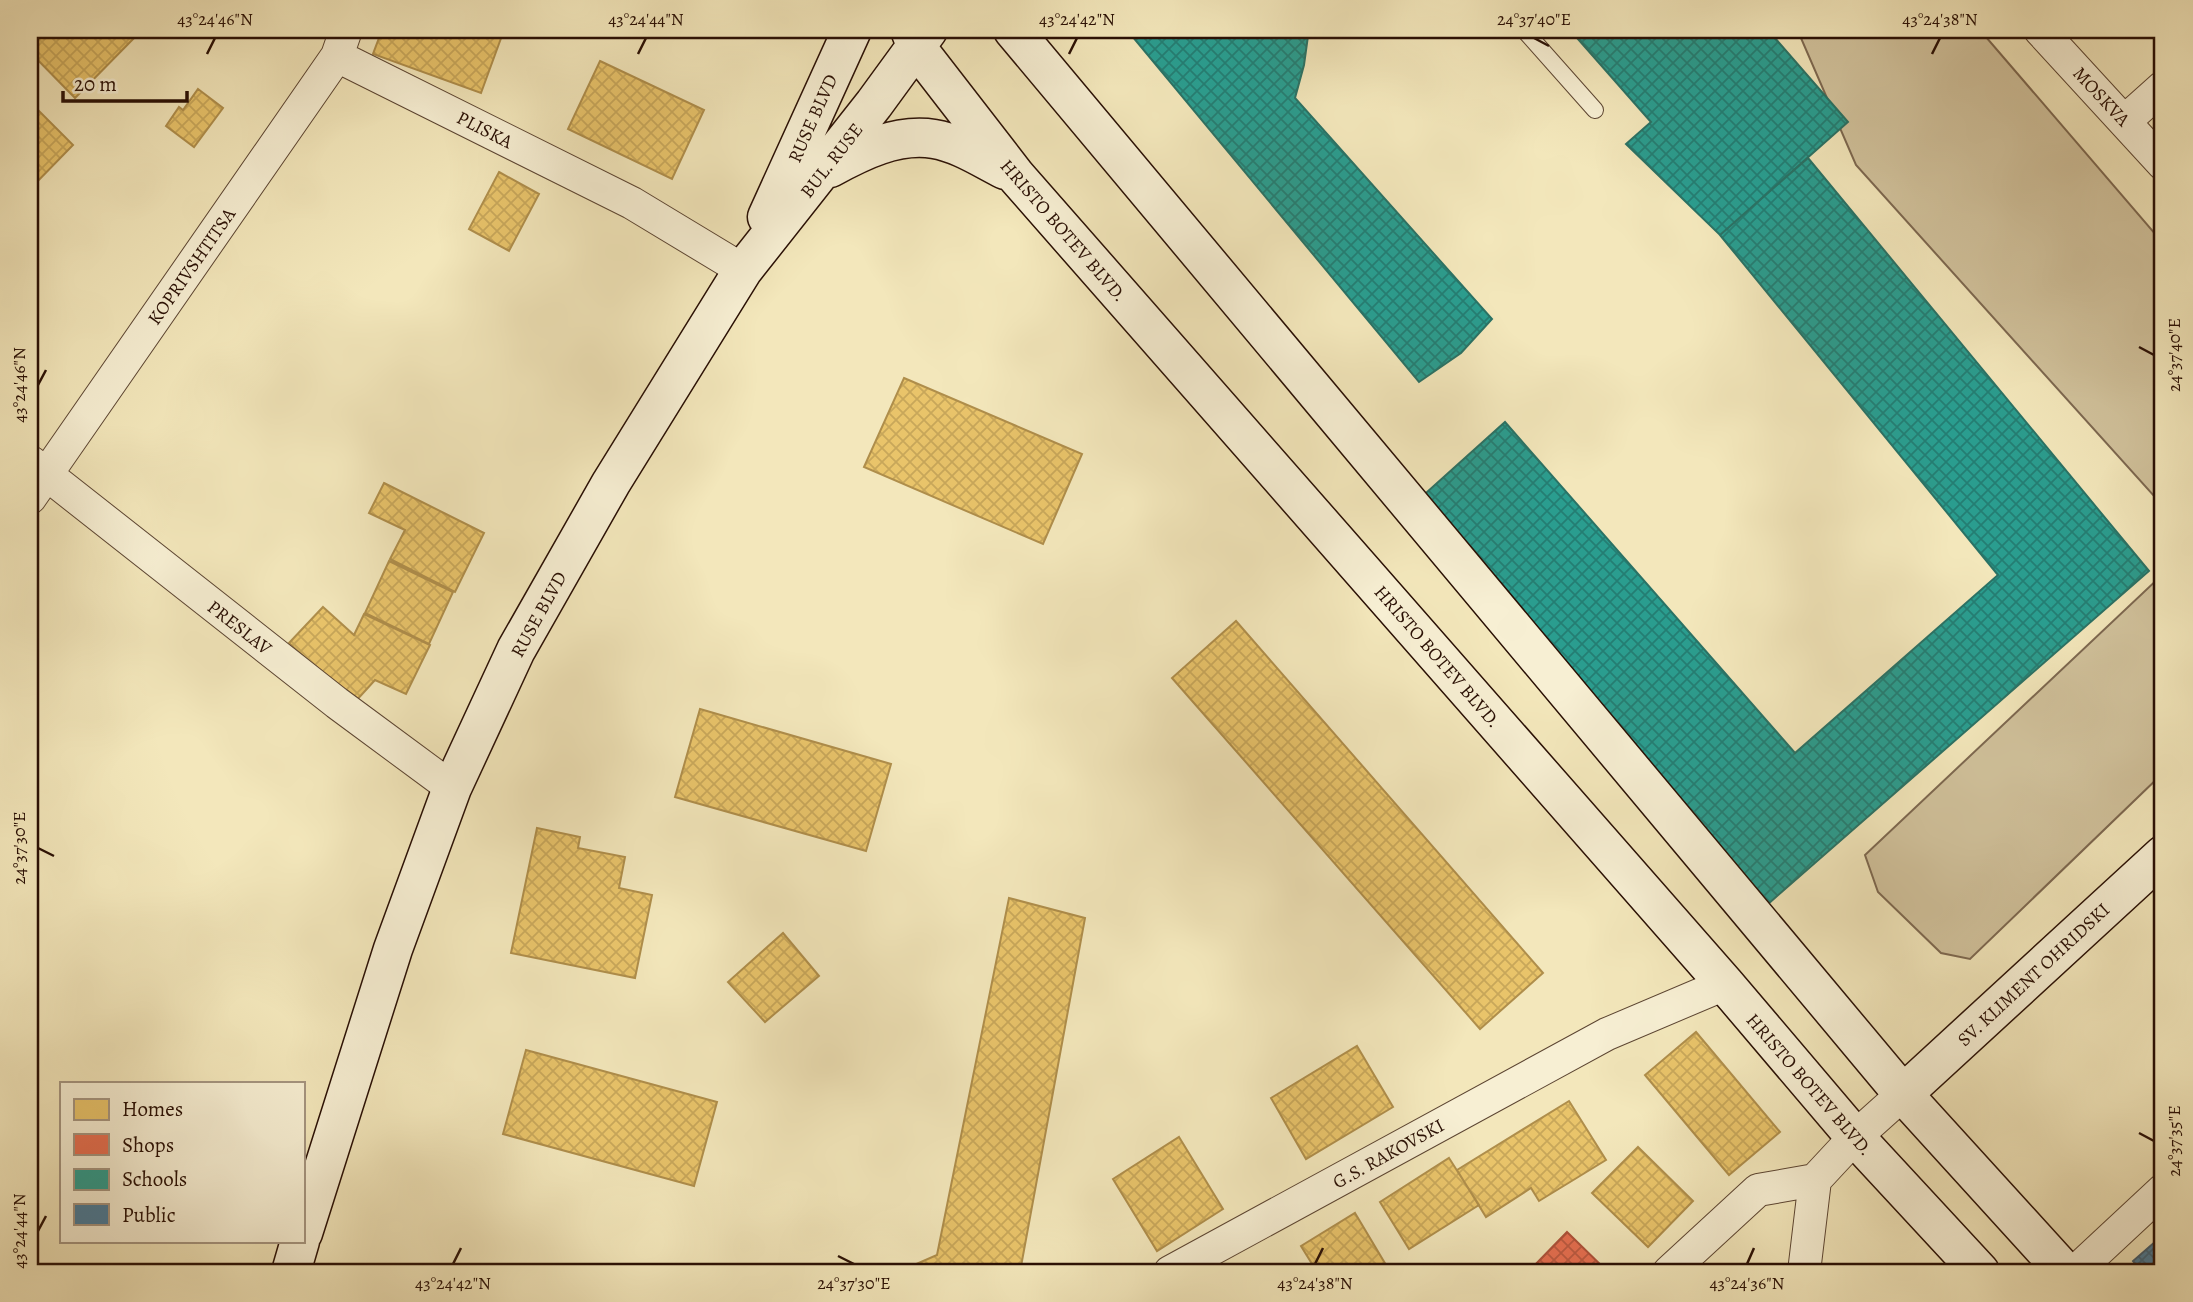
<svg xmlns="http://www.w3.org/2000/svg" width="2193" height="1302" viewBox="0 0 2193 1302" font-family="Alegreya,serif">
<defs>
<pattern id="homes-cross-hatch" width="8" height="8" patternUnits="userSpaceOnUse" patternTransform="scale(1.75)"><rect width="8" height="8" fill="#e9c46a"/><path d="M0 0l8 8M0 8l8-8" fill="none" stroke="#c8a75a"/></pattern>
<pattern id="shops-cross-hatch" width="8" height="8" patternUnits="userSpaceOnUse" patternTransform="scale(1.75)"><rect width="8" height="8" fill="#e76f51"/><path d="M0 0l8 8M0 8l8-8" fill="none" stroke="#bb5a41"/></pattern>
<pattern id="schools-cross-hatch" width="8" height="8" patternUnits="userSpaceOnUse" patternTransform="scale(1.75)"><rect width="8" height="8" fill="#2a9d8f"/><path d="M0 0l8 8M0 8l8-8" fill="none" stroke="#247e73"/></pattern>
<pattern id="public-cross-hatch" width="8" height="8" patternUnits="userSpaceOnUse" patternTransform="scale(1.75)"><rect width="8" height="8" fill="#457b9d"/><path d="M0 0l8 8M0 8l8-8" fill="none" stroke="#3a637e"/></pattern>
</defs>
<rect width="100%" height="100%" fill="#f3e7bb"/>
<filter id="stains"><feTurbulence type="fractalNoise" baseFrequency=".00286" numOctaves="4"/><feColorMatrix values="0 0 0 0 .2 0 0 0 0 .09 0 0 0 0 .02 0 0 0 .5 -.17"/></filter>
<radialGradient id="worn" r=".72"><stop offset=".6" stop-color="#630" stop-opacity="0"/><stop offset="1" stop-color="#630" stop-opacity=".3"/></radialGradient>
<path fill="#d1c29c" stroke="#7d6850" stroke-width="2" d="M 1794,30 L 1980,30 L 2163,243 L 2163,506 L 1856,165 L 1801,38 Z
M 2163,574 L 2163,773 L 1970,959 L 1941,953 L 1878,892 L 1865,855 Z"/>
<path fill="url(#homes-cross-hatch)" stroke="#af8e4b" stroke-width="2" d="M 30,30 L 142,30 L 75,98 L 30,52 Z
M 382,30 L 504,30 L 481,93 L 373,54 Z
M 600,61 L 704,110 L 672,179 L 568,129 Z
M 198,89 L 223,108 L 194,147 L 166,126 L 179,107 L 183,110 Z
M 30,102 L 73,145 L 30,189 Z
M 499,172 L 539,194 L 509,251 L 469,229 Z
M 904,378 L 1082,454 L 1043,544 L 864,467 Z
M 384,483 L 484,533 L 455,592 L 390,559 L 405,530 L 369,513 Z
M 389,561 L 453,592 L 429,644 L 365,613 Z
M 323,607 L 354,635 L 364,614 L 430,645 L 406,694 L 375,680 L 354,703 L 289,643 Z
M 1236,621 L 1543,973 L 1480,1029 L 1172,678 Z
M 700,709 L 891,764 L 866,851 L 675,797 Z
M 537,828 L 580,837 L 578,848 L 625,857 L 619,888 L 652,895 L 635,978 L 511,953 Z
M 1009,898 L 1085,918 L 1020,1272 L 898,1272 L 937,1255 Z
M 783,933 L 819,976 L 765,1022 L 728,982 Z
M 1696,1032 L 1780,1132 L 1729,1175 L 1645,1075 Z
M 1357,1046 L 1393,1107 L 1306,1159 L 1271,1098 Z
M 526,1050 L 717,1102 L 694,1186 L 503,1134 Z
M 1569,1101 L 1606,1160 L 1539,1201 L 1531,1188 L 1486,1217 L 1457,1170 Z
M 1179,1137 L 1223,1209 L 1157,1251 L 1113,1179 Z
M 1638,1147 L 1693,1201 L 1648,1247 L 1592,1193 Z
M 1449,1158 L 1479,1205 L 1409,1249 L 1380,1202 Z
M 1355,1213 L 1386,1265 L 1375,1272 L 1317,1272 L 1301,1246 Z"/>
<path fill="url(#shops-cross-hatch)" stroke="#ae523a" stroke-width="2" d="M 1567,1232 L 1608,1272 L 1528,1272 Z"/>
<path fill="url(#schools-cross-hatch)" stroke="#2a7265" stroke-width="2" d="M 1127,30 L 1305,30 L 1308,36 L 1304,65 L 1295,98 L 1492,319 L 1461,353 L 1419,382 Z
M 1570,30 L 1768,30 L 1848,122 L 1720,235 L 1626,144 L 1651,122 Z
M 1808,158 L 2149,571 L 1768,904 L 1417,501 L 1505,422 L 1795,753 L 1998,575 L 1720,235 Z"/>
<path fill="url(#public-cross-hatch)" stroke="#3d5b6f" stroke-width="2" d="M 2163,1235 L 2163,1272 L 2142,1272 L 2133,1261 Z"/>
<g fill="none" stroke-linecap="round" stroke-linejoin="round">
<g stroke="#5c4532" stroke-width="18">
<path id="lane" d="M 1524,30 L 1595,110"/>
</g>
<g stroke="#5c4532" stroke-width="34">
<path id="street" d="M 2040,30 L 2163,164
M 337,56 L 632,203 L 743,270
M 2125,121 L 2163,87
M 31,462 L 337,703 L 452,788
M 30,498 L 337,56 L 346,30
M 1170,1272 L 1607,1034 L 1725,984
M 1669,1272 L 1758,1190 L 1815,1180
M 1804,1272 L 1815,1180 L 1855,1137 L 1903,1094
M 2075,1272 L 2163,1190"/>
</g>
<g stroke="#290f04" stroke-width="41">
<path id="secondary" d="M 910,30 L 917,48 L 1016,176 L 1725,984 L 1855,1137 L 1980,1272
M 1013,30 L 1903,1094 L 2065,1272
M 830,168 C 861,151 897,133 934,139 C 959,143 983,159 1005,170
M 767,217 L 852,30
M 1903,1094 L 2163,855
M 303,1233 L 393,949 L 452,788 L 516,650 L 611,483 L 743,270 L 874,104 L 928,30
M 291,1272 L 300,1241"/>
</g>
<use href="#lane" stroke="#f7efd3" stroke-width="16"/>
<use href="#street" stroke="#f7efd3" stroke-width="32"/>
<use href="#secondary" stroke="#f7efd3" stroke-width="38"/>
</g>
<path fill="none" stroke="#290f04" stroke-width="2.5" d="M 1534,38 L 1549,46M 207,54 L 215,38M 638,54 L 646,38M 1069,54 L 1077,38M 1932,54 L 1940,38M 2139,347 L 2154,355M 38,385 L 46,370M 38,848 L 54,856M 2139,1133 L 2154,1141M 38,1231 L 46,1216M 838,1256 L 854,1264M 453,1264 L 461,1248M 1315,1264 L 1323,1248M 1747,1264 L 1754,1248"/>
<g text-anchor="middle" stroke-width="7" stroke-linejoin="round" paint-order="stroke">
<g font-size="19" fill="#290f04" stroke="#f7efd3">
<text transform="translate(2102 96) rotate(47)" y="7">MOSKVA</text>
<text transform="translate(812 118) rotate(-66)" y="7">RUSE BLVD</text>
<text transform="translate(485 129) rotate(27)" y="7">PLISKA</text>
<text transform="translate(831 160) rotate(-52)" y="7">BUL. RUSE</text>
<text transform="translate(1064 230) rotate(49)" y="7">HRISTO BOTEV BLVD.</text>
<text transform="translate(191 266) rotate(-55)" y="7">KOPRIVSHTITSA</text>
<text transform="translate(538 614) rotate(-61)" y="7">RUSE BLVD</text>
<text transform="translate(240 627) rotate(38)" y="7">PRESLAV</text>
<text transform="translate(1438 656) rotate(49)" y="7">HRISTO BOTEV BLVD.</text>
<text transform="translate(2033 974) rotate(-43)" y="7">SV. KLIMENT OHRIDSKI</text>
<text transform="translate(1810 1084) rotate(49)" y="7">HRISTO BOTEV BLVD.</text>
<text transform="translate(1388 1153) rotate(-29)" y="7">G.S. RAKOVSKI</text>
</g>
</g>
<rect width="2193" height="1302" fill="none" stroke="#f3e7bb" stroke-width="77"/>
<rect x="60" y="1082" width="245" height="161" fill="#f7efd3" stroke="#a59580" stroke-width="2"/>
<rect x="74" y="1099" width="35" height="21" fill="#e9c46a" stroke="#a59580" stroke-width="2"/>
<text x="122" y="1116" font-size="21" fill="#290f04">Homes</text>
<rect x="74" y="1134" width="35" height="21" fill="#e76f51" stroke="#a59580" stroke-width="2"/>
<text x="122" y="1152" font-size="21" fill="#290f04">Shops</text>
<rect x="74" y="1169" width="35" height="21" fill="#2a9d8f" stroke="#a59580" stroke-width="2"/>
<text x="122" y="1186" font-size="21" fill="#290f04">Schools</text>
<rect x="74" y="1204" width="35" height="21" fill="#457b9d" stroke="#a59580" stroke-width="2"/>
<text x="122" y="1222" font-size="21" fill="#290f04">Public</text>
<path d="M63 91v10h124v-10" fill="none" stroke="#290f04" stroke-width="3.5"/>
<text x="74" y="91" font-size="21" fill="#290f04" stroke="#f7efd3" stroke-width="5" paint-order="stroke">20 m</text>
<rect x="38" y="38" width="2116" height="1226" fill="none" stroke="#290f04" stroke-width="2.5"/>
<g font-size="18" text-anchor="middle" fill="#290f04">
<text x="215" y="25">43°24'46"N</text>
<text x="646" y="25">43°24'44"N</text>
<text x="1077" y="25">43°24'42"N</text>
<text x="1534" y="25">24°37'40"E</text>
<text x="1940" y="25">43°24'38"N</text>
<text transform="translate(2174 355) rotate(-90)" y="6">24°37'40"E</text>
<text transform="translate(19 385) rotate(-90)" y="6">43°24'46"N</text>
<text transform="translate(19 848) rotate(-90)" y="6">24°37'30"E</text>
<text transform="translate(2174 1141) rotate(-90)" y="6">24°37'35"E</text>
<text transform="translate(19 1231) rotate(-90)" y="6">43°24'44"N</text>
<text x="453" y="1289">43°24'42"N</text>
<text x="854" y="1289">24°37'30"E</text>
<text x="1315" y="1289">43°24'38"N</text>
<text x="1747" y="1289">43°24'36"N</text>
</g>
<rect width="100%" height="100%" filter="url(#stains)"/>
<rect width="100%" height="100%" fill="url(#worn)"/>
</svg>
